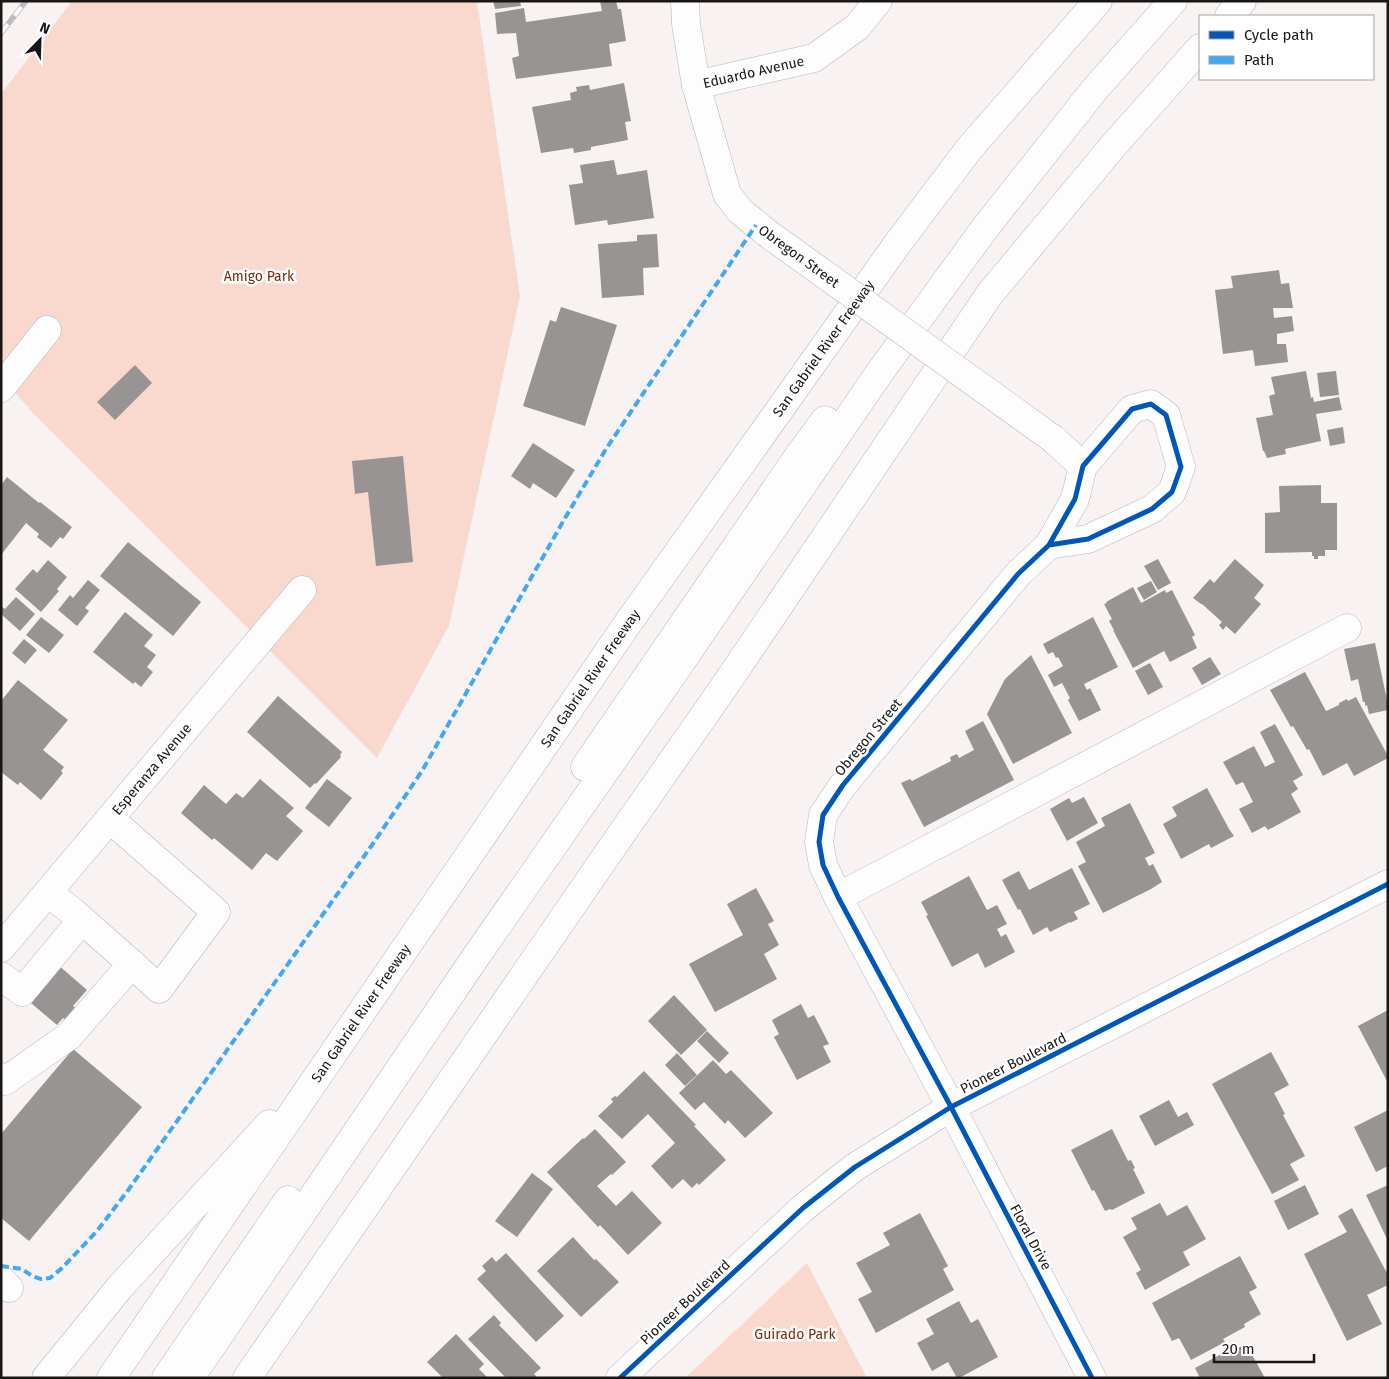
<svg xmlns="http://www.w3.org/2000/svg" width="1389" height="1379" viewBox="0 0 1389 1379" font-family="'Fira Sans',sans-serif">
<rect width="100%" height="100%" fill="#f8f3f2"/>
<path fill="#f9d9ce" d="M 72,1 L 477,1 L 520,296 L 449,626 L 377,758 L 34,414 L 1,377 L 1,94 Z
M 807,1263 L 867,1378 L 685,1378 Z"/>
<path fill="#989494" d="M 493,1 L 520,1 L 521,6 L 495,9 Z
M 600,1 L 616,1 L 618,9 L 621,9 L 626,41 L 609,44 L 612,66 L 516,79 L 512,58 L 519,56 L 516,33 L 497,34 L 495,13 L 524,8 L 526,22 L 602,11 Z
M 624,83 L 631,121 L 625,122 L 628,140 L 591,147 L 591,150 L 574,153 L 573,148 L 541,153 L 532,107 L 571,100 L 570,93 L 577,91 L 576,87 L 589,85 L 590,90 Z
M 614,160 L 617,175 L 647,170 L 654,218 L 608,225 L 607,220 L 575,225 L 569,185 L 583,183 L 580,165 Z
M 657,234 L 659,267 L 643,268 L 644,295 L 602,298 L 598,244 L 637,241 L 637,235 Z
M 1279,270 L 1281,284 L 1289,283 L 1293,308 L 1273,308 L 1274,318 L 1292,316 L 1294,331 L 1277,334 L 1277,344 L 1286,344 L 1288,362 L 1255,366 L 1253,350 L 1223,354 L 1215,290 L 1233,288 L 1231,276 Z
M 561,307 L 617,325 L 585,426 L 523,406 L 550,320 L 556,322 Z
M 135,365 L 152,383 L 115,420 L 97,402 Z
M 1306,371 L 1311,398 L 1313,397 L 1314,402 L 1339,397 L 1342,410 L 1316,414 L 1321,441 L 1285,449 L 1286,454 L 1267,458 L 1264,451 L 1263,451 L 1256,418 L 1273,415 L 1269,396 L 1275,394 L 1271,377 Z
M 1336,371 L 1339,395 L 1320,397 L 1317,373 Z
M 1343,427 L 1345,443 L 1330,446 L 1327,430 Z
M 533,443 L 575,470 L 556,498 L 533,483 L 530,489 L 511,476 Z
M 403,456 L 413,562 L 376,566 L 368,492 L 355,494 L 352,461 Z
M 7,477 L 39,503 L 40,502 L 72,527 L 63,539 L 60,537 L 51,548 L 37,537 L 39,534 L 26,523 L 1,555 L 1,485 Z
M 1321,485 L 1321,503 L 1337,503 L 1337,550 L 1325,550 L 1325,556 L 1318,556 L 1318,559 L 1314,559 L 1314,556 L 1312,556 L 1312,552 L 1265,553 L 1265,513 L 1280,512 L 1279,486 Z
M 128,542 L 201,602 L 173,636 L 100,576 Z
M 1158,559 L 1171,583 L 1158,590 L 1144,566 Z
M 1235,559 L 1264,585 L 1254,598 L 1261,604 L 1235,634 L 1226,626 L 1223,630 L 1219,625 L 1222,622 L 1202,604 L 1201,604 L 1193,598 L 1210,579 L 1214,583 Z
M 48,560 L 67,577 L 57,589 L 59,591 L 41,612 L 15,589 L 33,569 L 37,573 Z
M 88,580 L 100,590 L 85,608 L 89,611 L 77,626 L 58,610 L 70,595 L 73,598 Z
M 1151,581 L 1157,592 L 1144,600 L 1137,588 Z
M 1133,587 L 1141,603 L 1165,590 L 1166,593 L 1172,590 L 1195,635 L 1192,637 L 1197,648 L 1170,662 L 1164,651 L 1133,668 L 1113,630 L 1114,630 L 1109,621 L 1112,619 L 1104,604 L 1107,603 L 1106,602 Z
M 16,597 L 35,614 L 20,631 L 1,614 L 1,606 L 5,609 Z
M 125,612 L 153,635 L 144,646 L 156,655 L 147,667 L 153,672 L 141,687 L 135,682 L 133,684 L 93,652 Z
M 41,617 L 64,635 L 49,653 L 26,635 Z
M 1093,617 L 1118,667 L 1084,684 L 1087,690 L 1090,688 L 1101,710 L 1079,721 L 1068,700 L 1070,698 L 1062,683 L 1054,687 L 1048,675 L 1063,666 L 1058,657 L 1056,658 L 1053,652 L 1048,654 L 1043,644 Z
M 24,639 L 37,650 L 25,664 L 12,653 Z
M 1375,643 L 1388,705 L 1388,710 L 1369,714 L 1367,705 L 1365,706 L 1365,702 L 1363,702 L 1358,679 L 1351,681 L 1344,649 Z
M 1031,655 L 1072,733 L 1013,764 L 987,714 L 1005,679 Z
M 1210,657 L 1221,674 L 1202,685 L 1192,668 Z
M 1150,663 L 1163,687 L 1148,695 L 1135,671 Z
M 1305,672 L 1326,711 L 1339,705 L 1339,703 L 1347,699 L 1348,701 L 1356,697 L 1388,756 L 1388,758 L 1354,776 L 1347,763 L 1323,776 L 1309,749 L 1307,750 L 1293,726 L 1291,727 L 1270,690 Z
M 18,680 L 68,720 L 43,750 L 64,767 L 61,771 L 63,773 L 41,800 L 20,782 L 18,785 L 1,772 L 1,701 Z
M 278,696 L 342,752 L 340,755 L 341,757 L 316,784 L 315,783 L 310,788 L 247,732 Z
M 983,721 L 1014,780 L 924,827 L 901,783 L 910,779 L 912,781 L 951,761 L 950,757 L 957,754 L 959,758 L 974,750 L 965,731 Z
M 1275,724 L 1303,775 L 1293,781 L 1298,789 L 1291,794 L 1301,812 L 1268,830 L 1265,826 L 1252,833 L 1239,809 L 1253,802 L 1243,782 L 1236,785 L 1223,762 L 1254,746 L 1265,767 L 1275,762 L 1260,732 Z
M 260,779 L 294,808 L 286,816 L 303,831 L 277,861 L 266,853 L 252,870 L 214,838 L 212,840 L 181,813 L 204,785 L 226,804 L 236,793 L 243,798 Z
M 327,779 L 352,798 L 329,827 L 305,808 Z
M 1207,788 L 1229,829 L 1234,836 L 1211,848 L 1209,844 L 1181,859 L 1163,824 L 1177,816 L 1172,807 Z
M 1084,797 L 1098,823 L 1067,841 L 1050,809 L 1069,798 L 1072,803 Z
M 1130,803 L 1155,853 L 1145,858 L 1149,866 L 1153,864 L 1162,882 L 1151,889 L 1103,913 L 1078,866 L 1086,862 L 1076,842 L 1105,826 L 1101,818 Z
M 1072,868 L 1090,904 L 1074,912 L 1078,919 L 1070,923 L 1070,922 L 1050,932 L 1047,927 L 1033,935 L 1020,909 L 1018,910 L 1002,880 L 1019,871 L 1029,890 Z
M 969,876 L 987,910 L 997,905 L 1007,924 L 997,929 L 1001,937 L 1006,934 L 1015,952 L 985,968 L 978,953 L 952,967 L 926,916 L 928,915 L 921,902 Z
M 756,888 L 774,921 L 768,924 L 779,945 L 764,954 L 777,979 L 715,1012 L 689,964 L 743,935 L 727,904 Z
M 57,964 L 87,990 L 73,1006 L 79,1010 L 69,1022 L 63,1018 L 57,1025 L 31,1003 L 41,991 Z
M 674,995 L 707,1030 L 681,1055 L 648,1021 Z
M 801,1004 L 808,1018 L 814,1015 L 829,1044 L 823,1046 L 831,1062 L 797,1080 L 774,1037 L 779,1034 L 772,1020 Z
M 1388,1010 L 1388,1083 L 1358,1026 Z
M 707,1031 L 729,1053 L 719,1063 L 697,1041 Z
M 73,1049 L 142,1107 L 29,1241 L 1,1218 L 1,1134 Z
M 1271,1052 L 1289,1085 L 1274,1093 L 1285,1114 L 1283,1115 L 1305,1156 L 1290,1164 L 1299,1180 L 1272,1194 L 1212,1084 Z
M 677,1053 L 697,1075 L 685,1086 L 665,1065 Z
M 713,1060 L 726,1074 L 731,1070 L 773,1113 L 745,1138 L 728,1120 L 725,1124 L 704,1102 L 695,1110 L 679,1093 Z
M 644,1071 L 696,1125 L 694,1126 L 726,1160 L 699,1185 L 697,1183 L 692,1188 L 683,1179 L 672,1189 L 651,1166 L 675,1143 L 648,1114 L 622,1139 L 598,1116 L 613,1102 L 611,1099 L 615,1096 L 617,1097 Z
M 1169,1100 L 1178,1117 L 1187,1112 L 1194,1125 L 1155,1146 L 1139,1116 Z
M 1388,1110 L 1388,1166 L 1376,1172 L 1354,1127 Z
M 595,1129 L 626,1162 L 612,1175 L 611,1174 L 597,1186 L 616,1206 L 632,1191 L 662,1223 L 628,1255 L 600,1225 L 598,1227 L 547,1172 L 583,1138 L 584,1139 Z
M 1112,1129 L 1128,1161 L 1131,1160 L 1135,1168 L 1133,1169 L 1145,1193 L 1112,1210 L 1110,1209 L 1105,1211 L 1094,1190 L 1092,1191 L 1071,1150 Z
M 532,1173 L 553,1189 L 517,1237 L 495,1221 Z
M 1305,1185 L 1319,1214 L 1288,1230 L 1274,1201 Z
M 1388,1185 L 1388,1241 L 1366,1195 Z
M 1160,1203 L 1167,1216 L 1187,1205 L 1206,1239 L 1183,1252 L 1190,1265 L 1145,1290 L 1136,1273 L 1141,1270 L 1123,1237 L 1137,1229 L 1131,1218 Z
M 1352,1208 L 1388,1275 L 1388,1285 L 1367,1295 L 1382,1324 L 1347,1341 L 1304,1254 L 1347,1232 L 1338,1216 Z
M 920,1213 L 948,1266 L 943,1269 L 954,1290 L 876,1333 L 858,1299 L 872,1292 L 856,1263 L 890,1245 L 883,1233 Z
M 573,1237 L 594,1260 L 596,1259 L 619,1282 L 581,1317 L 537,1271 Z
M 506,1253 L 564,1316 L 536,1342 L 477,1279 L 486,1271 L 482,1266 L 492,1257 L 496,1262 Z
M 1240,1256 L 1257,1288 L 1249,1292 L 1261,1314 L 1244,1324 L 1245,1327 L 1223,1339 L 1225,1342 L 1191,1360 L 1179,1338 L 1172,1341 L 1152,1303 Z
M 959,1301 L 971,1323 L 978,1319 L 998,1357 L 959,1378 L 957,1378 L 948,1362 L 932,1371 L 917,1343 L 934,1334 L 926,1319 Z
M 494,1315 L 501,1323 L 499,1325 L 541,1368 L 534,1374 L 538,1378 L 506,1378 L 468,1339 Z
M 456,1334 L 484,1364 L 479,1369 L 488,1378 L 443,1378 L 427,1362 Z
M 1246,1344 L 1265,1378 L 1200,1378 L 1195,1368 L 1229,1350 L 1230,1352 Z"/>
<g fill="none" stroke-linecap="round" stroke-linejoin="round">
<g stroke="#b9b5b4" stroke-width="29">
<g id="minor">
<path d="M 685,1 L 686,24 L 696,85 L 727,194 L 740,211 L 767,233"/>
<path id="s1" d="M 696,85 L 814,58 L 857,27 L 878,1"/>
<path d="M 1,388 L 47,330"/>
<path d="M 1053,439 L 1083,466"/>
<path d="M 1049,545 L 1088,539 L 1152,509 L 1172,492 L 1181,467 L 1166,415 L 1151,404 L 1132,409 L 1083,466 L 1075,499 L 1049,545 L 1018,574 L 843,785 L 823,815 L 819,842 L 823,865 L 838,897 L 951,1107 L 980,1163 L 1092,1378"/>
<path d="M 110,819 L 216,912 L 159,989 L 132,964"/>
<path d="M 838,897 L 1347,628"/>
<path id="s2" d="M 1,948 L 302,590"/>
<path d="M 1,976 L 22,992 L 82,920"/>
<path d="M 1,1077 L 5,1081 L 69,1036 L 132,964 L 73,912 L 48,893"/>
<path d="M 1,1280 L 9,1288"/>
<path d="M 620,1378 L 803,1208 L 855,1167 L 951,1107 L 1388,884"/>
</g>
</g>
<g stroke="#b9b5b4" stroke-width="29">
<g id="highway">
<path d="M 1229,16 L 1242,1"/>
<path d="M 585,767 L 800,454 L 825,420"/>
<path d="M 46,1378 L 120,1287 L 269,1124"/>
<path id="s3" d="M 111,1378 L 628,623 L 898,243 L 969,149 L 1098,1"/>
<path d="M 166,1378 L 288,1200"/>
<path d="M 190,1378 L 477,955 L 670,678 L 880,372 L 985,228 L 1095,89 L 1173,1"/>
<path d="M 247,1378 L 620,836 L 726,684 L 989,295 L 1114,145 L 1200,48"/>
</g>
</g>
<use href="#minor" stroke="#fefdfd" stroke-width="28"/>
<use href="#highway" stroke="#fefdfd" stroke-width="28"/>
<g stroke="#bdbcbc" stroke-width="5.5">
<path id="rail" d="M 1,33 L 26,1"/>
</g>
<use href="#rail" stroke="#fff" stroke-width="4" stroke-dasharray="11" stroke-linecap="butt"/>
<g stroke="#b9b5b4" stroke-width="29" stroke-linecap="butt">
<path id="minor-bridge" d="M 767,233 L 1053,439"/>
</g>
<use href="#minor-bridge" stroke="#fefdfd" stroke-width="28"/>
<path stroke="#3fa9f5" stroke-width="4" stroke-dasharray="8 4" stroke-linecap="butt" d="M 1,1266 L 22,1269 L 32,1276 L 41,1279 L 50,1278 L 61,1269 L 97,1231 L 129,1189 L 372,845 L 422,771 L 565,518 L 606,449 L 756,225"/>
<g stroke="#fff" stroke-width="8">
<path id="cycleway" d="M 1049,545 L 1088,539 L 1152,509 L 1172,492 L 1181,467 L 1166,415 L 1151,404 L 1132,409 L 1083,466 L 1075,499 L 1049,545 L 1018,574 L 843,785 L 823,815 L 819,842 L 823,865 L 838,897 L 951,1107 L 980,1163 L 1092,1378
M 620,1378 L 803,1208 L 855,1167 L 951,1107 L 1388,884"/>
</g>
<use href="#cycleway" stroke="#0057b8" stroke-width="5"/>
</g>
<g text-anchor="middle" stroke-width="5" stroke-linejoin="round" paint-order="stroke">
<g font-size="14" fill="#1a1615" stroke="#fff">
<text dy="5" stroke="none"><textPath href="#s1" startOffset="59">Eduardo Avenue</textPath></text>
<text transform="translate(799 256) rotate(36)" y="5">Obregon Street</text>
<text dy="5" stroke="none"><textPath href="#s3" startOffset="1252">San Gabriel River Freeway</textPath></text>
<text dy="5" stroke="none"><textPath href="#s3" startOffset="848">San Gabriel River Freeway</textPath></text>
<text transform="translate(868 737) rotate(-50)" y="5">Obregon Street</text>
<text dy="5" stroke="none"><textPath href="#s2" startOffset="234">Esperanza Avenue</textPath></text>
<text dy="5" stroke="none"><textPath href="#s3" startOffset="442">San Gabriel River Freeway</textPath></text>
<text transform="translate(1013 1063) rotate(-27)" y="5">Pioneer Boulevard</text>
<text transform="translate(1031 1237) rotate(62)" y="5">Floral Drive</text>
<text transform="translate(685 1302) rotate(-43)" y="5">Pioneer Boulevard</text>
</g>
<g font-size="14" fill="#7b2906" stroke="#fff">
<text x="259" y="281">Amigo Park</text>
<text x="795" y="1339">Guirado Park</text>
</g>
</g>
<rect width="1389" height="1379" fill="none" stroke="#1a1615" stroke-width="5"/>
<rect x="1199" y="15" width="175" height="65" fill="#ffffff" stroke="#a3a2a1"/>
<rect x="1209" y="31" width="25" height="8" fill="#0057b8" stroke="#a3a2a1"/>
<text x="1244" y="40" font-size="15" fill="#1a1615">Cycle path</text>
<rect x="1209" y="56" width="25" height="8" fill="#3fa9f5" stroke="#a3a2a1"/>
<text x="1244" y="65" font-size="15" fill="#1a1615">Path</text>
<g transform="translate(40 40) rotate(23)" stroke="#ffffff" stroke-width="4" paint-order="stroke">
<path d="M0-4L9 19L0 12L-9 19Z" fill="#1a1615"/>
<text y="-8" font-size="14" font-weight="bold" text-anchor="middle" fill="#1a1615">N</text>
</g>
<path d="M1214 1354v8h100v-8" fill="none" stroke="#1a1615" stroke-width="2.5"/>
<text x="1222" y="1354" font-size="15" fill="#1a1615" stroke="#ffffff" stroke-width="4" paint-order="stroke">20 m</text>
</svg>
